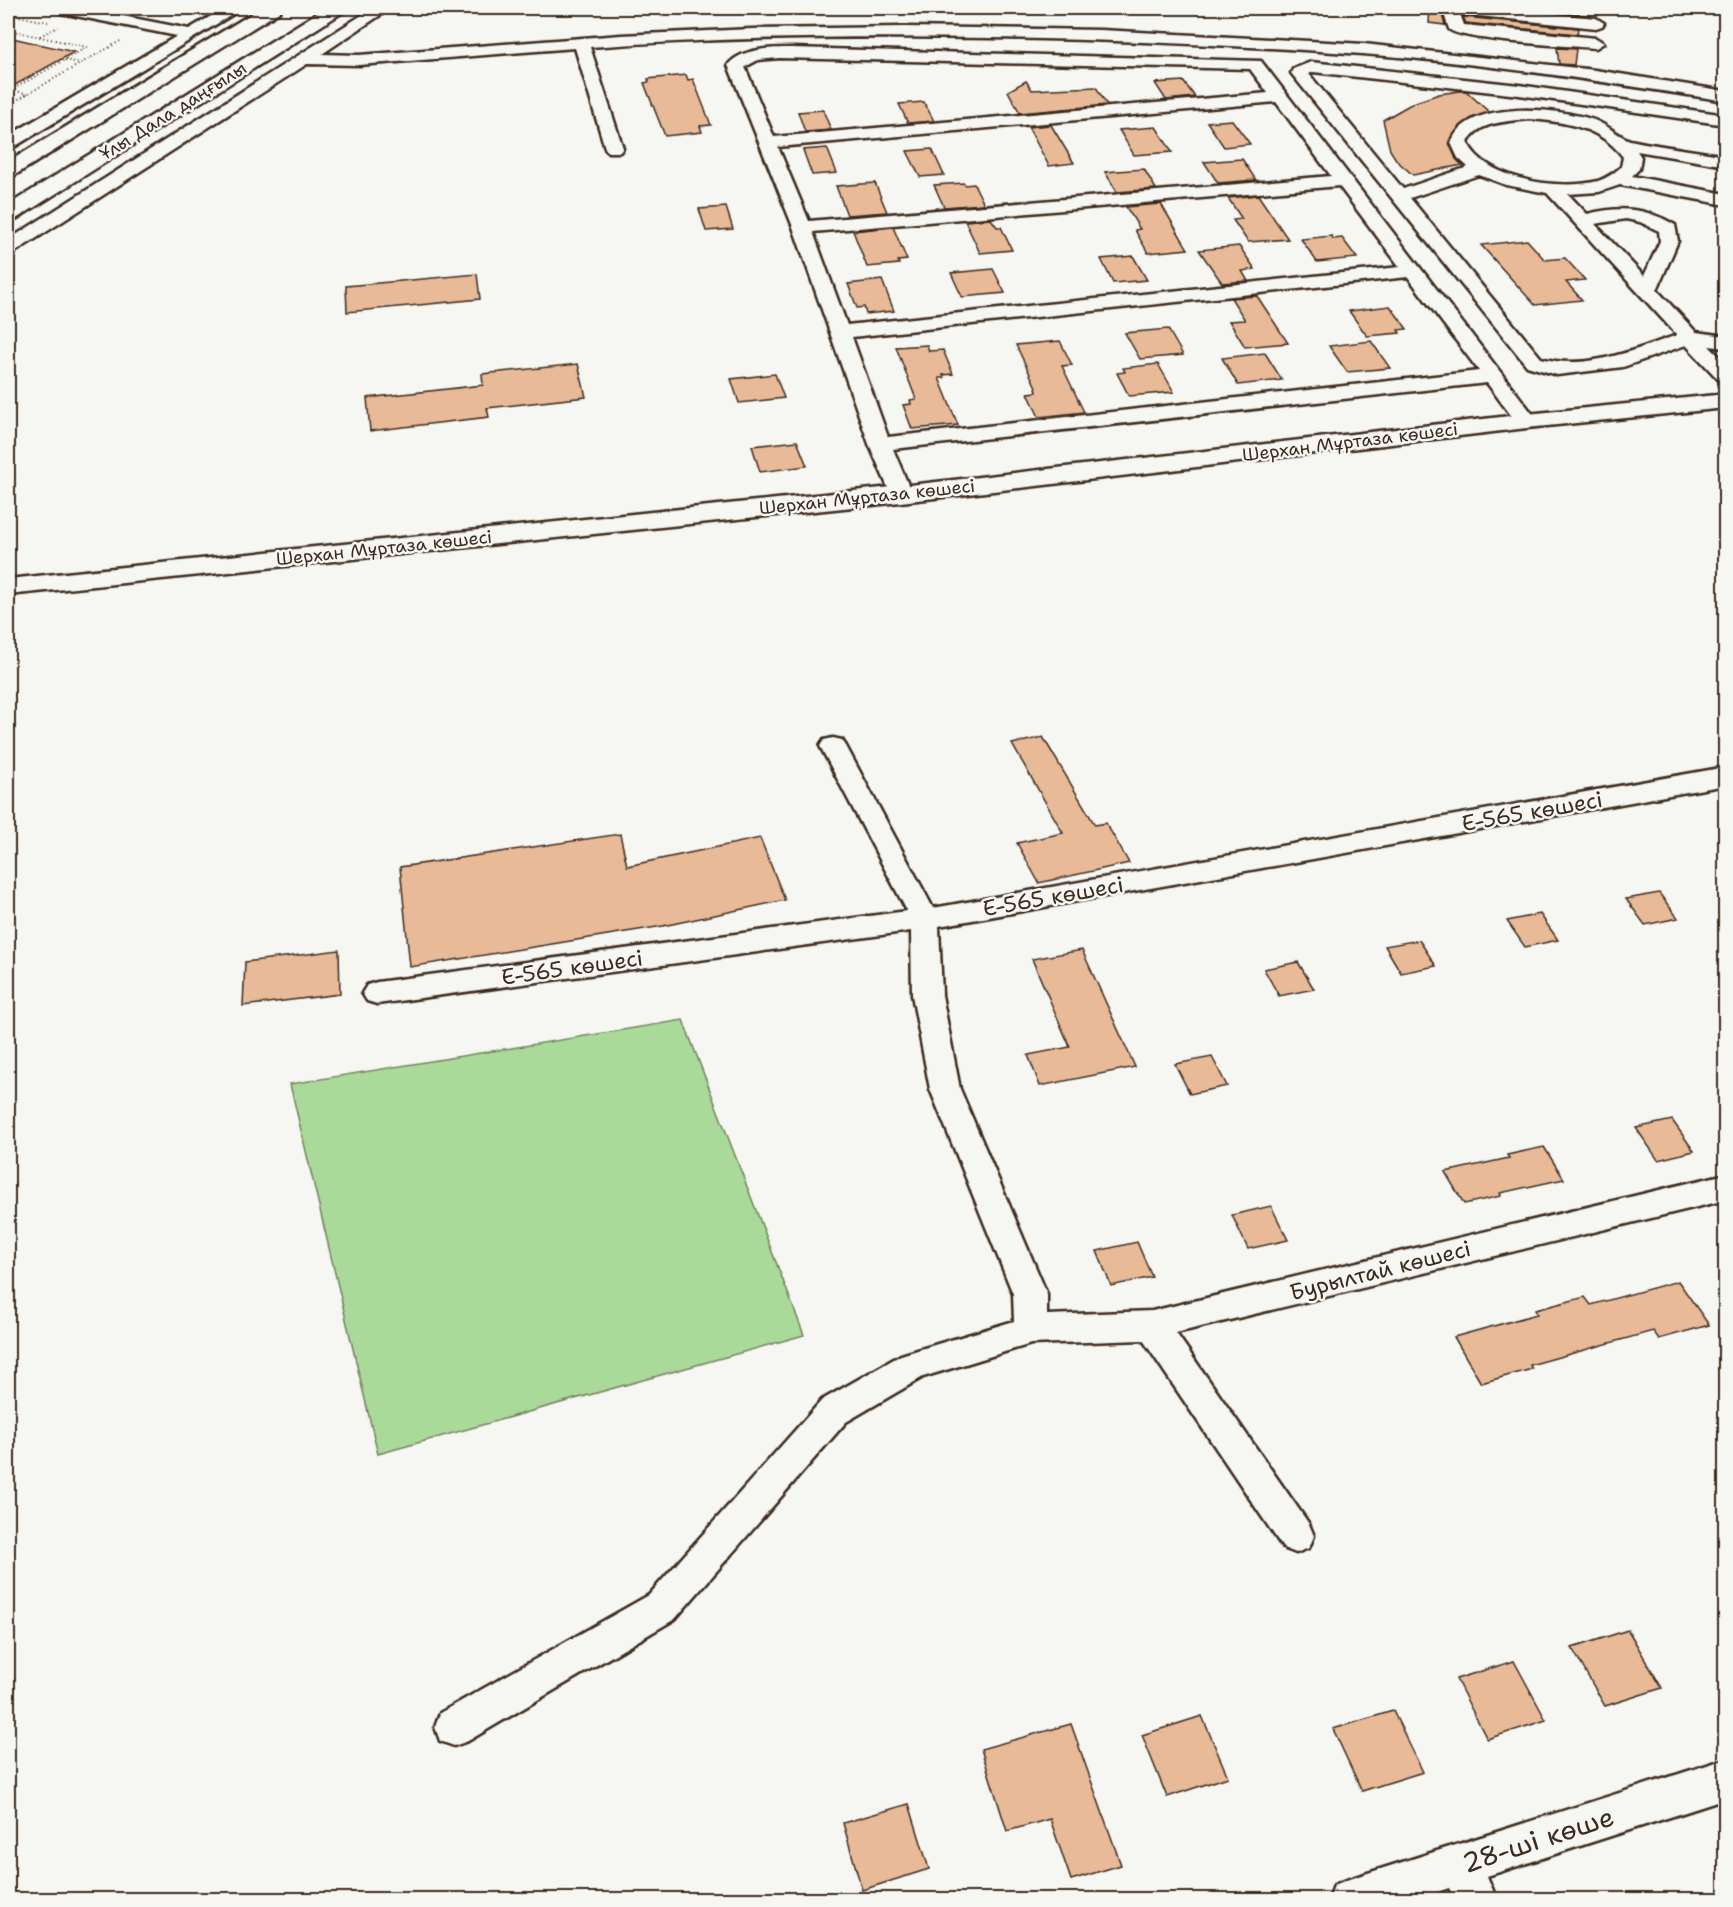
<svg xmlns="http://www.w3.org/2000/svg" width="1733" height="1907" viewBox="0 0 1733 1907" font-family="'Shantell Sans',sans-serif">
<rect width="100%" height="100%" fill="#f6f6f2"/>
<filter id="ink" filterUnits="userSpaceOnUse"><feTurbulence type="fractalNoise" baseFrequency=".0167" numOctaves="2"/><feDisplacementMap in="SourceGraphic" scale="12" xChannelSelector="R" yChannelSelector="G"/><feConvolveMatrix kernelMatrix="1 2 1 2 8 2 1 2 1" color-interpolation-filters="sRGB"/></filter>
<g filter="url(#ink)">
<path fill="#a9da9a" stroke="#72825c" stroke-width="1.5" d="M 683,1020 L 804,1335 L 378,1454 L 290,1084 Z"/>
<path fill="#e8ba98" stroke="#3b2a1e" stroke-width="1.5" d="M 1430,8 L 1443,8 L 1442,15 L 1445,25 L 1429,23 Z
M 1511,8 L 1579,8 L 1579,14 Z
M 1463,17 L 1578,28 L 1577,34 L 1466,23 Z
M 8,37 L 74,52 L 8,89 Z
M 1557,48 L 1576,49 L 1574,65 L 1559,64 Z
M 686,75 L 688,80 L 693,79 L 711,125 L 700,126 L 702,132 L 665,136 L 644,83 L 649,82 L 648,79 Z
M 1026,81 L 1032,90 L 1096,87 L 1107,105 L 1020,113 L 1008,91 Z
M 1183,81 L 1195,97 L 1166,100 L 1155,83 Z
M 1460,91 L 1466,91 L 1489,112 L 1474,117 L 1459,127 L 1449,142 L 1456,159 L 1462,165 L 1413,175 L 1397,161 L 1390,150 L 1383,120 L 1413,103 L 1439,94 Z
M 924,102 L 934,121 L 908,123 L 899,104 Z
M 823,110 L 831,130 L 805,132 L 798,112 Z
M 1232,120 L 1250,144 L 1224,147 L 1207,122 Z
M 1051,125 L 1074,163 L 1049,166 L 1028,127 Z
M 1156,127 L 1172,152 L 1134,155 L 1119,130 Z
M 827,148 L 837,173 L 812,175 L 803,150 Z
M 932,149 L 944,175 L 920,177 L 907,151 Z
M 1242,159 L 1256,180 L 1218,183 L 1204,162 Z
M 1144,169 L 1156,189 L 1117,192 L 1105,172 Z
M 875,183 L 887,212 L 847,215 L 836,186 Z
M 964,183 L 965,185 L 974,184 L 984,204 L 944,207 L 934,185 Z
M 1258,195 L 1288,239 L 1248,242 L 1233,220 L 1242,219 L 1228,198 Z
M 1161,204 L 1188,249 L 1148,253 L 1135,230 L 1140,229 L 1126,207 Z
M 726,207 L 733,229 L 706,231 L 699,209 Z
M 991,219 L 997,227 L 1001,227 L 1012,250 L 980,253 L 965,221 Z
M 893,227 L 907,260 L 898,261 L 899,264 L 867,267 L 853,231 Z
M 1332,236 L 1333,239 L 1342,238 L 1357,258 L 1317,262 L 1301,239 Z
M 1527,240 L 1545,260 L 1565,258 L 1585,280 L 1566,282 L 1582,300 L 1535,305 L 1481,245 Z
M 1239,246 L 1255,269 L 1242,271 L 1248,281 L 1222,283 L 1199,250 Z
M 1133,256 L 1147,280 L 1113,283 L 1101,259 Z
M 993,269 L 1005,293 L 962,297 L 951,273 Z
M 477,274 L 480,299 L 347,312 L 346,286 Z
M 882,280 L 894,311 L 866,314 L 864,307 L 857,308 L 848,284 Z
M 1257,296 L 1288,343 L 1245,347 L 1229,321 L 1245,320 L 1231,298 Z
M 1390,306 L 1407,329 L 1398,330 L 1400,333 L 1367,336 L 1349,311 Z
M 1168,329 L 1183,355 L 1140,359 L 1125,333 Z
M 1060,341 L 1072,365 L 1062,366 L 1084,412 L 1039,417 L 1028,393 L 1037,392 L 1036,387 L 1016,345 Z
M 1371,341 L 1390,368 L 1347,372 L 1329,346 Z
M 927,345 L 929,351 L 943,350 L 953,374 L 943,375 L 944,378 L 939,378 L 958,425 L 912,429 L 903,405 L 911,404 L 910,400 L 916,399 L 896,347 Z
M 1265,353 L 1282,380 L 1238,385 L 1222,358 Z
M 578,364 L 586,397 L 487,408 L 489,417 L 370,431 L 367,398 L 483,385 L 482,374 Z
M 1158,364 L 1174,392 L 1129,396 L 1117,373 L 1125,372 L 1123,368 Z
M 775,374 L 784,398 L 739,403 L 731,379 Z
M 797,441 L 807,466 L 760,472 L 752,446 Z
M 1043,737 L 1095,825 L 1106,823 L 1129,863 L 1039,883 L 1017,843 L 1063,833 L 1012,744 Z
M 620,834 L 627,866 L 760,838 L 785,900 L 663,926 L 410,967 L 400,867 Z
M 1659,893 L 1678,918 L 1645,925 L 1626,899 Z
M 1540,914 L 1558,940 L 1525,947 L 1507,921 Z
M 1419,940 L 1436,966 L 1401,973 L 1385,946 Z
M 339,950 L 340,994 L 243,1006 L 245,962 Z
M 1082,950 L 1135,1067 L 1040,1086 L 1028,1055 L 1070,1047 L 1032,959 Z
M 1298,962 L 1314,989 L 1279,996 L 1264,969 Z
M 1212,1057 L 1227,1086 L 1190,1094 L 1175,1064 Z
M 1672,1120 L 1694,1151 L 1658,1160 L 1636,1128 Z
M 1544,1147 L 1564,1179 L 1500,1193 L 1501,1196 L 1464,1204 L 1445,1172 L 1509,1158 L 1507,1155 Z
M 1271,1206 L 1288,1240 L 1248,1249 L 1232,1215 Z
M 1137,1242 L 1152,1277 L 1111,1286 L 1097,1251 Z
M 1678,1281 L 1709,1325 L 1659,1339 L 1653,1331 L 1530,1365 L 1532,1369 L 1481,1383 L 1454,1337 L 1537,1314 L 1535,1310 L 1585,1297 L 1591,1305 Z
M 1628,1630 L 1662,1688 L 1605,1706 L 1572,1648 Z
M 1514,1661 L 1546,1720 L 1487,1739 L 1456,1679 Z
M 1393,1711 L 1423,1772 L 1362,1791 L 1333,1729 Z
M 1202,1716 L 1228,1777 L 1167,1797 L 1142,1735 Z
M 1071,1724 L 1121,1865 L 1071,1880 L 1050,1819 L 1007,1831 L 981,1749 Z
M 909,1804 L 929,1869 L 862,1890 L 843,1823 Z"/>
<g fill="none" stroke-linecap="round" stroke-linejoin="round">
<g stroke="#3b2a1e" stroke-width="5">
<path id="minor" d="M 53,8 L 82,8 L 189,29 L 225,8 L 243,8 L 14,147 L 8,148 L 8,136 L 177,36 L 61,13 Z
M 373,8 L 391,8 L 322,54 L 359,55 L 621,35 L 752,29 L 904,27 L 1101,30 L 1364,44 L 1595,70 L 1726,91 L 1726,101 C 1605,82 1484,63 1362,54 C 1239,45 1115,40 991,38 C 857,36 724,37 590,47 L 623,148 L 620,152 L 608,152 L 605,148 L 575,48 L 359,65 L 307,64 L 15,252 L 8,254 L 8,240 Z
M 1445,8 L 1493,8 L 1596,18 L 1604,23 L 1602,26 L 1596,28 L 1460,14 L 1464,25 L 1596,38 L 1604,43 L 1596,48 C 1574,46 1459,41 1449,29 L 1444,14 Z
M 792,48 L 1261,61 L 1538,421 L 1535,426 L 1527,427 L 1519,426 L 1487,383 L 893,449 L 912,494 L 909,499 L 901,501 L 893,499 L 869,444 L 793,227 L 728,65 C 741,48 772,48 792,48 ZM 779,58 L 1250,69 L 1268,93 L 774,137 L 745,67 L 758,60 ZM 1276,102 L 1331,176 L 809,221 L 778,147 ZM 1339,186 L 1400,267 L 847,325 L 813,232 ZM 1408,277 L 1479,371 L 888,437 L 852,337 Z
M 1311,62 L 1519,85 L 1726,115 L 1726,125 L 1519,95 L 1313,72 L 1309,74 L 1403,189 L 1468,167 L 1458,158 L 1451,143 C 1467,98 1558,108 1594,120 C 1606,124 1620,137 1630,140 C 1661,147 1694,150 1726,156 L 1726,166 L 1637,151 L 1641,157 L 1639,169 L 1632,176 L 1726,194 L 1726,205 L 1620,185 L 1599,192 L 1568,194 L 1587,214 C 1619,206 1645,207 1675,225 L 1678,241 L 1657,290 L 1696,332 L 1726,336 L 1726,348 L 1709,346 L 1726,363 L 1726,382 L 1719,380 L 1686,345 L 1623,367 L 1557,375 L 1527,366 L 1291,73 L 1293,69 ZM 1530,119 C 1565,122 1601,127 1623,157 L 1621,167 C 1614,173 1607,178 1598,181 C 1561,191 1485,180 1468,143 C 1476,121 1511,121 1530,119 ZM 1479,175 L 1506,185 L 1547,193 L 1677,335 C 1635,350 1585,371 1541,358 L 1410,198 ZM 1626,219 L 1640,222 L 1659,231 L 1660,241 L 1644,276 L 1595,224 Z
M 833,738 L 842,740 L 846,746 L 933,908 L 1726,767 L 1726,785 L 939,926 L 942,995 L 960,1089 L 1047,1294 L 1047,1315 L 1152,1311 L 1726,1174 L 1726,1200 L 1176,1333 L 1309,1524 L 1314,1536 L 1309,1548 L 1296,1553 L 1283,1548 L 1143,1340 L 1031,1344 L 923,1377 L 846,1422 L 675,1619 L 468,1741 L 454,1746 L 440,1741 L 435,1727 L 440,1713 L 649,1595 L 822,1400 L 901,1355 L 1014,1321 L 1013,1294 L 930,1089 L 912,995 L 911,931 L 377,1004 L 367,1001 L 362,993 L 367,985 L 377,982 L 907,911 L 820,746 L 824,740 Z
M 1726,1759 L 1726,1799 L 1487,1876 L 1497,1900 L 1455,1900 L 1449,1888 L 1414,1900 L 1329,1900 L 1334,1885 L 1349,1879 Z"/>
</g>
<g stroke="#3b2a1e" stroke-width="5">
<path id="major" d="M 261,8 L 282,8 L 279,12 L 15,175 L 8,177 L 8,162 Z
M 325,8 L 346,8 L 343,12 L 16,219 L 8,220 L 8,205 Z
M 1726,394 L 1726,408 L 1527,428 L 901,502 L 8,595 L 8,579 L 901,486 L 1527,414 Z"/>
</g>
<path stroke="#3b2a1e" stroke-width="2" stroke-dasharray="1 3" stroke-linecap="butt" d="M 8,14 L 48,22
M 8,30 L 87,47 L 8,92
M 40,36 L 58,27
M 65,60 L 81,63
M 11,90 L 28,94
M 8,105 L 122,40"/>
<use href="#minor" fill="#f6f6f2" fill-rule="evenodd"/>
<use href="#major" fill="#f6f6f2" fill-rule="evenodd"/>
</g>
</g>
<g text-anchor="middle" stroke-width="5" stroke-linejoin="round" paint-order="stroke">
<g font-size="18" fill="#3b2a1e" stroke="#f6f6f2">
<text transform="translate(173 111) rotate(-32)" y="6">Ұлы Дала даңғылы</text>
<text transform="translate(1350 442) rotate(-7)" y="6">Шерхан Мұртаза көшесі</text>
<text transform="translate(867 497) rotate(-6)" y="6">Шерхан Мұртаза көшесі</text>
<text transform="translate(384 548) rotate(-6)" y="6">Шерхан Мұртаза көшесі</text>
</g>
<g font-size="22" fill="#3b2a1e" stroke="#f6f6f2">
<text transform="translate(1532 811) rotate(-10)" y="8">Е-565 көшесі</text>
<text transform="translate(1053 896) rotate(-10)" y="8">Е-565 көшесі</text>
<text transform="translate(572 967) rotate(-8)" y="8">Е-565 көшесі</text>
<text transform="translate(1380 1270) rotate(-14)" y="8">Бурылтай көшесі</text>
</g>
<g font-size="27" fill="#3b2a1e" stroke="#f6f6f2">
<text transform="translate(1538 1840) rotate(-18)" y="9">28-ші көше</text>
</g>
</g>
<rect width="1733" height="1907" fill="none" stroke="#f6f6f2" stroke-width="30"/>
<rect x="15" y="15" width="1703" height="1877" fill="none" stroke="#3b2a1e" stroke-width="2" filter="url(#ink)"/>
</svg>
